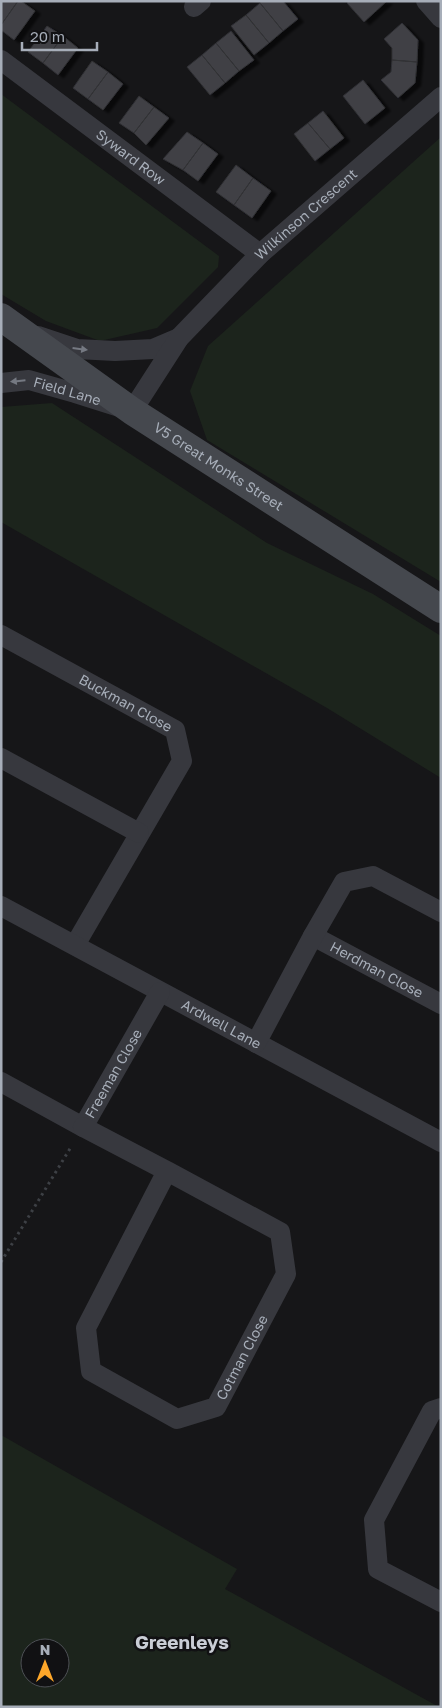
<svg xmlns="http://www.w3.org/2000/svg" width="442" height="1708" viewBox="0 0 442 1708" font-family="'Golos Text',sans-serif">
<defs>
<filter id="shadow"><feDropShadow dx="5.5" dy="3" stdDeviation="1" flood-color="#0009"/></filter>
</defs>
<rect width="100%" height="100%" fill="#161618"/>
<path fill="#1c241c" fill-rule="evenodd" d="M 1,94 L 219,256 L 218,267 L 157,328 L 100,341 L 46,321 L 1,294 Z
M 441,137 L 441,582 L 207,440 L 190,391 L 208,346 Z
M 52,403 L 267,543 L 373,594 L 441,636 L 441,778 L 327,708 L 1,522 L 1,407 Z
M 1,1435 L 237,1569 L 225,1589 L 439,1707 L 1,1707 ZM 30,1648 L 60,1648 L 60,1678 L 30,1678 Z"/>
<path fill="#404145" stroke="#303034" filter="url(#shadow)" d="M 1,1 L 18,1 L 1,25 Z
M 18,1 L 21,1 L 35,11 L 14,40 L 1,30 L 1,25 Z
M 262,1 L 283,1 L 298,19 L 283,31 L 260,3 Z
M 349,1 L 387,1 L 364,22 L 347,3 Z
M 260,3 L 283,31 L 269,43 L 246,15 Z
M 246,15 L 269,43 L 254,55 L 231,26 Z
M 402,23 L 418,40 L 417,62 L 392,60 L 392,48 L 384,39 Z
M 47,26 L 63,36 L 43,63 L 28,52 Z
M 231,31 L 254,60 L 239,71 L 216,43 Z
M 63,36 L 78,48 L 58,75 L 43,63 Z
M 216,43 L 239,71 L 225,83 L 202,55 Z
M 202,55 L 225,83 L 210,95 L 187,67 Z
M 392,60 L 417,62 L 415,83 L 398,98 L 381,80 L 391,72 Z
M 92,61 L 108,72 L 88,99 L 73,88 Z
M 108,72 L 123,84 L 103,110 L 88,99 Z
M 363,80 L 385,108 L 365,124 L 343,96 Z
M 139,96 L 154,107 L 134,133 L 119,123 Z
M 154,107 L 169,118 L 146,145 L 134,133 Z
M 323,111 L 344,138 L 330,149 L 308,123 Z
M 308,123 L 330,149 L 315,161 L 294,134 Z
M 187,132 L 203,143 L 183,170 L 163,159 Z
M 203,143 L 218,154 L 198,181 L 183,170 Z
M 236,165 L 253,178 L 234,205 L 216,192 Z
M 253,178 L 271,191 L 252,218 L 234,205 Z"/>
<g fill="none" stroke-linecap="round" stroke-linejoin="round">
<path stroke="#3d4045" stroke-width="3" stroke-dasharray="2.5 4" stroke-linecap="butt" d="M 1,1262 L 71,1147"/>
<g stroke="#37383e" stroke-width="20">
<path d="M 426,1 L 441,18"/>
<path d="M 194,7 L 201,1"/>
<path id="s1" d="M 1,60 L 260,254"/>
<path d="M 38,336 L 77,349 L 115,351 L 153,349 L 179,338"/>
<path id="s2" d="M 1,383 L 29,380 L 75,393 L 132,411 L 179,338 L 260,254 L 441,97"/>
<path id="s3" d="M 1,635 L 175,730 L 182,761 L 75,945"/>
<path d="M 1,758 L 139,833"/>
<path id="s4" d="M 1,906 L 441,1142"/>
<path id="s5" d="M 313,936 L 441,1004"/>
<path d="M 256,1043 L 313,936 L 344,882 L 373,876 L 441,912"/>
<path id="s6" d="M 1,1082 L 83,1127 L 160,992"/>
<path id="s7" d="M 83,1127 L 167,1171 L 86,1328 L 91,1371 L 177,1419 L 216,1407 L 286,1274 L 280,1232 L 167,1171"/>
<path d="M 441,1408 L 432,1411 L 374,1520 L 378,1569 L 441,1602"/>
</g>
<path stroke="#45484e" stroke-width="28" id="s8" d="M 1,317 L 132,411 L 441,609"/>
</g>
<defs><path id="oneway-solid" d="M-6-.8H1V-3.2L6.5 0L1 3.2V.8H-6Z" transform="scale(1.25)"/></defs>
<g fill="#757982">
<use href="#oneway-solid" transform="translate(80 349) rotate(7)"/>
<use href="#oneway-solid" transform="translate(18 381) rotate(174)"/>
</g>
<g text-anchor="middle" stroke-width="5" stroke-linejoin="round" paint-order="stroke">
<g font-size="14" fill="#a7aeb9" stroke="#111113">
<text dy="5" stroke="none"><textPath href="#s1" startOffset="162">Syward Row</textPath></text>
<text dy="5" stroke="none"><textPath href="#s2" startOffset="400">Wilkinson Crescent</textPath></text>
<text dy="5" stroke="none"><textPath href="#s2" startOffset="68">Field Lane</textPath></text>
<text dy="5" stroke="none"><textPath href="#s8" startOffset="264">V5 Great Monks Street</textPath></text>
<text dy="5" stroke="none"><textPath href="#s3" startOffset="142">Buckman Close</textPath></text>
<text dy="5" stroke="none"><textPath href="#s5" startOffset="72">Herdman Close</textPath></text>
<text dy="5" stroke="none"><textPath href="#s4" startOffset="250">Ardwell Lane</textPath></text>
<text dy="5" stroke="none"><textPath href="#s6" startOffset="155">Freeman Close</textPath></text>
<text dy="5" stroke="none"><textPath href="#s7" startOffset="510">Cotman Close</textPath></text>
</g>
<g font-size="19" font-weight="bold" fill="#c9cdd5" stroke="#111113">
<text x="182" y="1649">Greenleys</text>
</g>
</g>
<rect width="442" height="1708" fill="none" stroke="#a7aeb9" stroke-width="5"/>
<g transform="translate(45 1663)"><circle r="24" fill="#111113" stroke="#4d5055"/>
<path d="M0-4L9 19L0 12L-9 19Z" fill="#fda72a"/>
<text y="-8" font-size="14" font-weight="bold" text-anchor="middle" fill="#a7aeb9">N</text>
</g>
<path d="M22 42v8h75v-8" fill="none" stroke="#a7aeb9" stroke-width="2.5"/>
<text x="30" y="42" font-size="15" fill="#a7aeb9" stroke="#111113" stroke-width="4" paint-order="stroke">20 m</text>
</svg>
